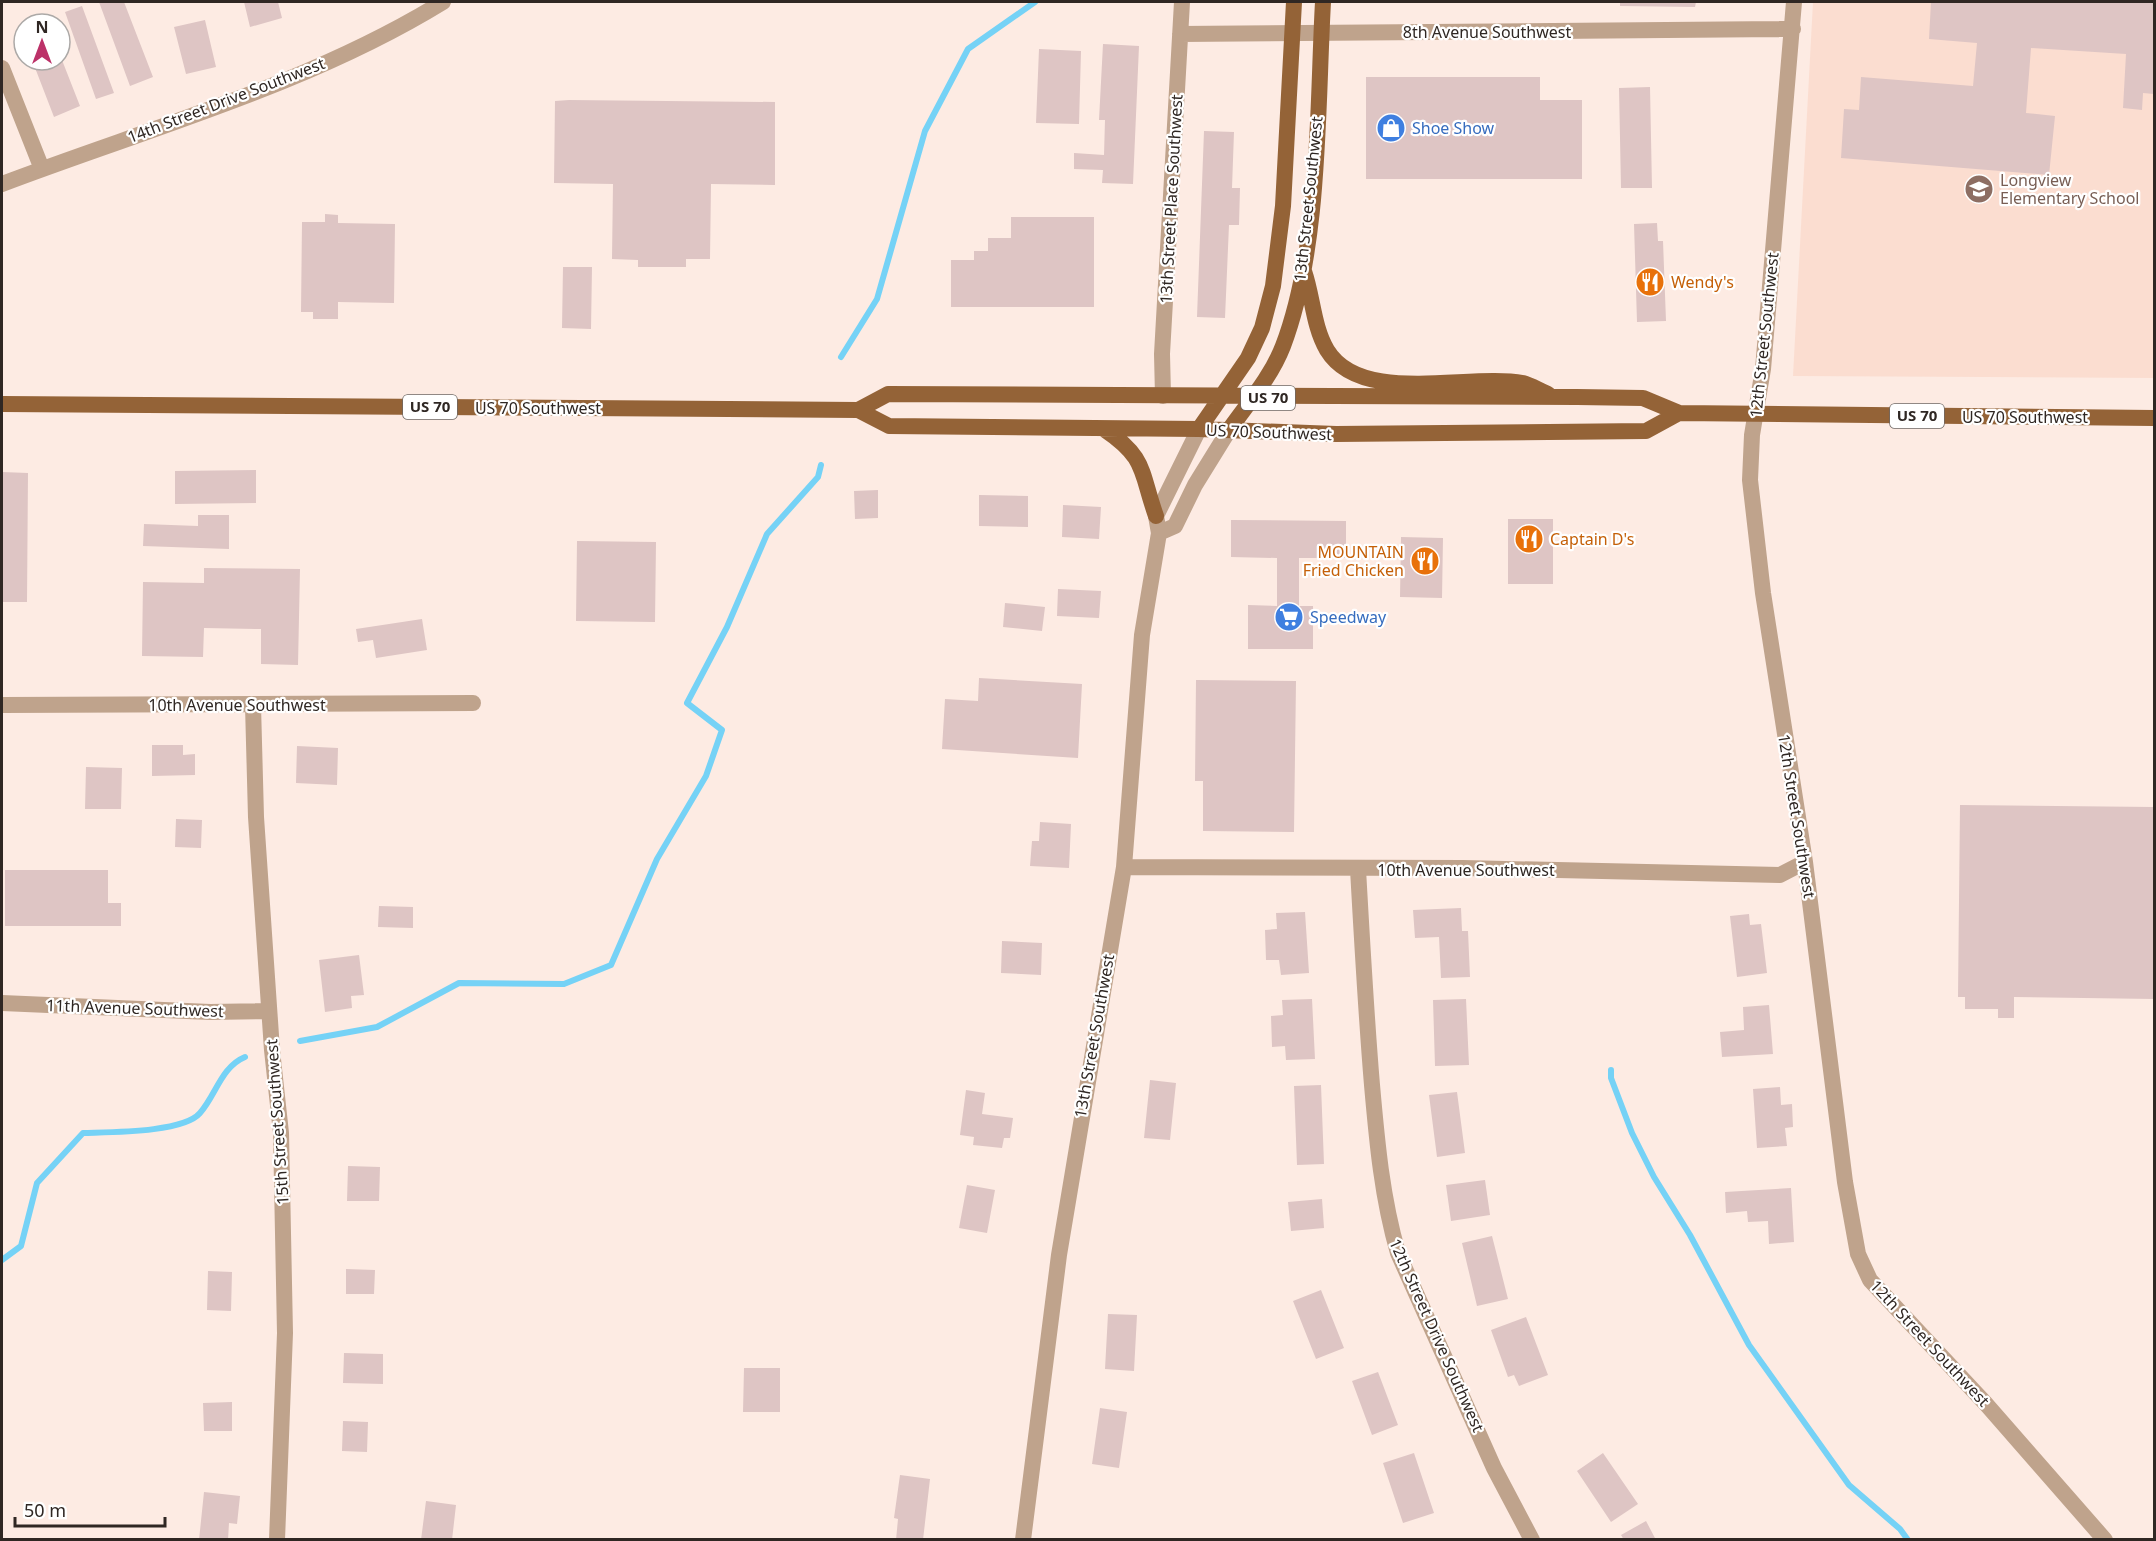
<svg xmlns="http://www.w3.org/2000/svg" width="2156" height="1541" viewBox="0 0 2156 1541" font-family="'Noto Sans',sans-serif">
<rect width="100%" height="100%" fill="#fdebe3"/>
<path fill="#fbddd0" d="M 1813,2 L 2154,2 L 2154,378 L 1793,376 Z"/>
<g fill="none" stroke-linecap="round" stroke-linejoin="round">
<path stroke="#75d2f6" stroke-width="6" d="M 841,357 L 877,299 L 925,131 L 968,49 L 1035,2
M 300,1041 L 377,1027 L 459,983 L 564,984 L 611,965 L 657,859 L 706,776 L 722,730 L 687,703 L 727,627 L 767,534 L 818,477 L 821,465
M 1611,1070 L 1611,1078 L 1632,1133 L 1654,1177 L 1690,1235 L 1749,1345 L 1849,1485 L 1900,1529 L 1908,1540
M 2,1260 L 21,1246 L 37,1183 L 83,1133 C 109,1132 183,1133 200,1113 C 216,1095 221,1067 245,1057"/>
</g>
<path fill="#dec5c4" d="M 99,2 L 124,2 L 153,77 L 130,86 Z
M 244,2 L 278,2 L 282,18 L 250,27 Z
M 1620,2 L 1696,2 L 1695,7 L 1620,6 Z
M 1931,2 L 2154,2 L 2154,94 L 2143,93 L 2142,110 L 2123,108 L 2126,54 L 2031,48 L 2026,113 L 2055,116 L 2049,175 L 1841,158 L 1844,109 L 1859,110 L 1861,77 L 1973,86 L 1977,43 L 1929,39 Z
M 82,6 L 114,93 L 96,99 L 65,12 Z
M 205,20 L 216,67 L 186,74 L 174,27 Z
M 1103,44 L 1139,46 L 1133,184 L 1102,183 L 1103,170 L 1074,169 L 1074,153 L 1104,155 L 1105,120 L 1099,120 Z
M 1039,49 L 1081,51 L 1079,124 L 1036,123 Z
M 60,55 L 80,106 L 54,117 L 32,60 L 60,60 Z
M 1366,77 L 1540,77 L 1540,100 L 1582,100 L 1582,179 L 1366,179 Z
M 1650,87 L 1652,188 L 1621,188 L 1619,88 Z
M 569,100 L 775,102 L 775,185 L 711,184 L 710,259 L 686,259 L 686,267 L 638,267 L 638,260 L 612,259 L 613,184 L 554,183 L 555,101 Z
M 1204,131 L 1234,132 L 1232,188 L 1240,188 L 1239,225 L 1229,225 L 1225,318 L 1197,317 Z
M 325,214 L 338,215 L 338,223 L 395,224 L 394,303 L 338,302 L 338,319 L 313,319 L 313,312 L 301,312 L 302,222 L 325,222 Z
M 1011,217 L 1094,217 L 1094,307 L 951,307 L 951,260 L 974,260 L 974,251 L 988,251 L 988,238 L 1011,238 Z
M 1657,223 L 1658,241 L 1663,241 L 1666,321 L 1637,322 L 1634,224 Z
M 563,267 L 592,267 L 591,329 L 562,328 Z
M 256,470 L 256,503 L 175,504 L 175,471 Z
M 2,472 L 28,473 L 27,602 L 2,602 Z
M 878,490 L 878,518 L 855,519 L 854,491 Z
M 979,495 L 1028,496 L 1028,527 L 979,526 Z
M 1063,505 L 1101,507 L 1099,539 L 1062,537 Z
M 198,515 L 229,515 L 229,549 L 143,546 L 144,524 L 198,526 Z
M 1508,519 L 1553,519 L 1553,584 L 1508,584 Z
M 1231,520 L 1346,521 L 1346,558 L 1299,558 L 1299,606 L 1313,606 L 1313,649 L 1248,649 L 1248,605 L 1277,606 L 1277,558 L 1231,557 Z
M 1401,537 L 1443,538 L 1442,598 L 1400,597 Z
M 577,541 L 656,542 L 655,622 L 576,621 Z
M 204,568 L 300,569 L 298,665 L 261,664 L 261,629 L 204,628 L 203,657 L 142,656 L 143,582 L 204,583 Z
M 1058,589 L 1101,591 L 1099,618 L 1057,616 Z
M 1005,603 L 1045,607 L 1042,631 L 1003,627 Z
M 422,619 L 427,650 L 376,658 L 373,640 L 358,642 L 356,629 Z
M 979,678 L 1082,684 L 1078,758 L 942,749 L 945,699 L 978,701 Z
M 1196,680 L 1296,681 L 1294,832 L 1203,831 L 1203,781 L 1195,781 Z
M 152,745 L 183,745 L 183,755 L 195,754 L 195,775 L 152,776 Z
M 297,746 L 338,748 L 337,785 L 296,783 Z
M 86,767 L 122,768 L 121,809 L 85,809 Z
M 1960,805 L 2154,807 L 2154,999 L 2014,997 L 2014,1018 L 1998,1018 L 1998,1009 L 1965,1009 L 1965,997 L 1958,997 Z
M 176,819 L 202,820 L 201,848 L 175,847 Z
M 1040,822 L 1071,824 L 1069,868 L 1030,866 L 1032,841 L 1039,841 Z
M 5,870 L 108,870 L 108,903 L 121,903 L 121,926 L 5,926 Z
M 379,906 L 413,907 L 413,928 L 378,927 Z
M 1461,908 L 1462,931 L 1468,931 L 1470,977 L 1441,978 L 1439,937 L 1415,938 L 1413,910 Z
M 1305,912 L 1309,973 L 1281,975 L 1279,960 L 1266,960 L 1265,930 L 1277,929 L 1276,913 Z
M 1749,914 L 1750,925 L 1761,924 L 1767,973 L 1737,977 L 1730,916 Z
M 1002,941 L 1042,943 L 1041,975 L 1001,973 Z
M 359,955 L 364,995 L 351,996 L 352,1008 L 325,1012 L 319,960 Z
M 1312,999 L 1315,1059 L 1286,1060 L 1285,1046 L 1272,1047 L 1271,1016 L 1283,1015 L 1282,1000 Z
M 1466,999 L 1469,1065 L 1435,1066 L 1433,1000 Z
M 1769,1005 L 1773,1054 L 1722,1057 L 1720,1032 L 1744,1030 L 1743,1007 Z
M 1150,1080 L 1176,1083 L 1170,1140 L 1144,1138 Z
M 1321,1085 L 1324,1164 L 1297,1165 L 1294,1086 Z
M 1780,1087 L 1781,1105 L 1792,1104 L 1793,1127 L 1785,1128 L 1787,1146 L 1757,1148 L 1753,1089 Z
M 966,1090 L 985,1093 L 982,1114 L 1013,1118 L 1010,1138 L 1004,1138 L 1002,1148 L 973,1145 L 974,1137 L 960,1135 Z
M 1457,1092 L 1465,1153 L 1437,1157 L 1429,1095 Z
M 348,1166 L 380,1167 L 379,1201 L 347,1201 Z
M 1485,1180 L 1490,1215 L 1451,1221 L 1446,1185 Z
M 967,1185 L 995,1190 L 987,1233 L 959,1228 Z
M 1791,1188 L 1794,1242 L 1769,1244 L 1768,1221 L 1748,1222 L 1747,1211 L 1726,1213 L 1725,1192 Z
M 1322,1199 L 1324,1228 L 1291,1231 L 1288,1202 Z
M 1492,1236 L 1508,1299 L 1477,1306 L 1462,1243 Z
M 346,1269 L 375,1270 L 374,1294 L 346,1294 Z
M 208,1271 L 232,1272 L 231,1311 L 207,1310 Z
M 1321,1290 L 1344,1348 L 1316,1359 L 1293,1301 Z
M 1108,1314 L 1137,1315 L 1134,1371 L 1105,1369 Z
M 1526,1317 L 1548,1375 L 1519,1386 L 1514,1375 L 1508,1377 L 1491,1330 Z
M 344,1353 L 383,1354 L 383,1384 L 343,1383 Z
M 744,1368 L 780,1368 L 780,1412 L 743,1412 Z
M 1378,1372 L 1398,1425 L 1372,1435 L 1352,1381 Z
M 232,1402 L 232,1431 L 204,1431 L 203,1403 Z
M 1100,1408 L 1127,1412 L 1119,1468 L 1092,1464 Z
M 343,1421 L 368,1422 L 367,1452 L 342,1451 Z
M 1414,1453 L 1434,1513 L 1403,1523 L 1383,1463 Z
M 1603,1453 L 1638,1504 L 1611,1522 L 1577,1471 Z
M 900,1475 L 930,1479 L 923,1540 L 896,1540 L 898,1519 L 894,1518 Z
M 204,1492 L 240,1496 L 237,1524 L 229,1523 L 228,1540 L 199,1540 Z
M 426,1501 L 456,1505 L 452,1540 L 421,1540 Z
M 1646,1521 L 1656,1540 L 1624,1540 L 1621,1535 Z"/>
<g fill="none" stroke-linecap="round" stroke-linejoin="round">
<path stroke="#bfa38c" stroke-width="16" d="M 1794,2 L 1763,369 L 1752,435 L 1750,480 L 1763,593 L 1805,862 L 1845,1182 L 1858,1254 L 1870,1280 L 1986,1404 L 2105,1540
M 1180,34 L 1793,29
M 2,68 L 42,169
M 2,184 C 149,128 308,85 443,2
M 1163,396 L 1162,354 L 1182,2
M 1159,533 L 1175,526 L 1195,485 L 1229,430
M 2,705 L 473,703
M 253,705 L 256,817 L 272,1050 L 281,1133 L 285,1333 L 277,1540
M 1124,867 L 1463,868 L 1780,875 L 1805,862
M 1358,869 C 1362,941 1366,1013 1372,1085 C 1377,1142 1382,1198 1398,1253 L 1494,1468 L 1532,1540
M 2,1003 L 210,1012 L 269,1011
M 1023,1540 L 1059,1255 L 1124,867 L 1142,635 L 1159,533 L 1156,516 L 1199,429"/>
<path stroke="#946337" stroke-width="16" d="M 1304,271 C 1313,297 1313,326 1327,350 C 1361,406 1468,373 1523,383 C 1531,385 1540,391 1548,394
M 2,404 L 858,410 L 889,426 L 1199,429 L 1336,434 L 1646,431 L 1679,413
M 858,410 L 888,394 L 1577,397 L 1643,398 L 1679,413 L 2154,418
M 1104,429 C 1147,458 1140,471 1156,516
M 1199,429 L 1248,358 L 1262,328 L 1273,286 L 1283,206 L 1294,2
M 1229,430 C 1248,403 1271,377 1283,346 C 1321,246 1317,108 1323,2"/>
</g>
<defs>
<g id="shop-disc" transform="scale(1.5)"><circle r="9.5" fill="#3f7fe0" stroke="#fff"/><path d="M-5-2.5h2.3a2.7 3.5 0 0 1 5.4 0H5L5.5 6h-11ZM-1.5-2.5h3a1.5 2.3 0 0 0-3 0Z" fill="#fff"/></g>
<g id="school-disc" transform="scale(1.5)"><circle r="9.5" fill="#8d6e63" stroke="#fff"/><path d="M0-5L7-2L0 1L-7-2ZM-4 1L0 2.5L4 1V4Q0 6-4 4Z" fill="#fff"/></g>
<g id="restaurant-disc" transform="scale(1.5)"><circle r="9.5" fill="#e8710a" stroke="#fff"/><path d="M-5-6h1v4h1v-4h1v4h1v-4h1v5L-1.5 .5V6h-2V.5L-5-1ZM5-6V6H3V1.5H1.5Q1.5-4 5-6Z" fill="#fff"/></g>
<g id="supermarket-disc" transform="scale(1.5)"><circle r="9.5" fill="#3f7fe0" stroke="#fff"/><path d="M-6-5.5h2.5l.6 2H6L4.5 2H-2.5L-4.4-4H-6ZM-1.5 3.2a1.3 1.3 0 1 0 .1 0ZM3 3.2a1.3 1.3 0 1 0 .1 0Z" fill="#fff"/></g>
</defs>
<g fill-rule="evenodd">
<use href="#shop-disc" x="1391" y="128"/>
<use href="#school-disc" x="1979" y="189"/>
<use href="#restaurant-disc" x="1650" y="282"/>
<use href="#restaurant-disc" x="1529" y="539"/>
<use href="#restaurant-disc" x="1425" y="561"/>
<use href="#supermarket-disc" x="1289" y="617"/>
</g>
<g text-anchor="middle" stroke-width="4.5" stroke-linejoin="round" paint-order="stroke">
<g fill="#fff" stroke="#6d6865" stroke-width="1.5">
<rect x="1241" y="386" width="54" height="24" rx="4.5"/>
<rect x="403" y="395" width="54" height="24" rx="4.5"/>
<rect x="1890" y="404" width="54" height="24" rx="4.5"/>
</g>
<g font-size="15" font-weight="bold" fill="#2f2723">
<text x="1268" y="403">US 70</text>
<text x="430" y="412">US 70</text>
<text x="1917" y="421">US 70</text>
</g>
<g font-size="16" fill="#2f2723" stroke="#fff">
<text x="1487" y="38">8th Avenue Southwest</text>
<text transform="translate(226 100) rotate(-21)" y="6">14th Street Drive Southwest</text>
<text transform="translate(1171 199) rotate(-87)" y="6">13th Street Place Southwest</text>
<text transform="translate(1308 199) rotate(-84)" y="6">13th Street Southwest</text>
<text transform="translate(1764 335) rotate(-84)" y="6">12th Street Southwest</text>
<text x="538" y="414">US 70 Southwest</text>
<text x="2025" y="423">US 70 Southwest</text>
<text transform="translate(1269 432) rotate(2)" y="6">US 70 Southwest</text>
<text x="237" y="711">10th Avenue Southwest</text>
<text transform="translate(1797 816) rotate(81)" y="6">12th Street Southwest</text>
<text x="1466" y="876">10th Avenue Southwest</text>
<text transform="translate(135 1008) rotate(2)" y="6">11th Avenue Southwest</text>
<text transform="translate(1094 1036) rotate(-80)" y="6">13th Street Southwest</text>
<text transform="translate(277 1122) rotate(-94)" y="6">15th Street Southwest</text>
<text transform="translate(1437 1335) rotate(66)" y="6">12th Street Drive Southwest</text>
<text transform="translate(1930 1343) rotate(47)" y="6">12th Street Southwest</text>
</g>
<g font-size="16" fill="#366cbe" stroke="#fff" text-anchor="start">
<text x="1412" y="134">Shoe Show</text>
<text x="1310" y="623">Speedway</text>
</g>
<g font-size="16" fill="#785e54" stroke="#fff" text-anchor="start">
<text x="2000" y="186">Longview<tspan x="2000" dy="18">Elementary School</tspan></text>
</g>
<g font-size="16" fill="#c56008" stroke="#fff" text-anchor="start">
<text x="1671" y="288">Wendy's</text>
<text x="1550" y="545">Captain D's</text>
<text x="1404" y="558" text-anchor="end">MOUNTAIN<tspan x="1404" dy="18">Fried Chicken</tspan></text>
</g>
</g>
<rect width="2156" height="1541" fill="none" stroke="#2f2723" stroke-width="6"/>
<g transform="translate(42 42)"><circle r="28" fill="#ffffff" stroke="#aca9a7" stroke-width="1.5"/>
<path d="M0-4.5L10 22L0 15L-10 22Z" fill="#bc3168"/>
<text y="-9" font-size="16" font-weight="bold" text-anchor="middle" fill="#2f2723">N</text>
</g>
<path d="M15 1517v9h150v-9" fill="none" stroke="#2f2723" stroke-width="3"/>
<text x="24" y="1517" font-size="18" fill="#2f2723" stroke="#ffffff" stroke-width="4.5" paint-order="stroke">50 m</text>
</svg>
